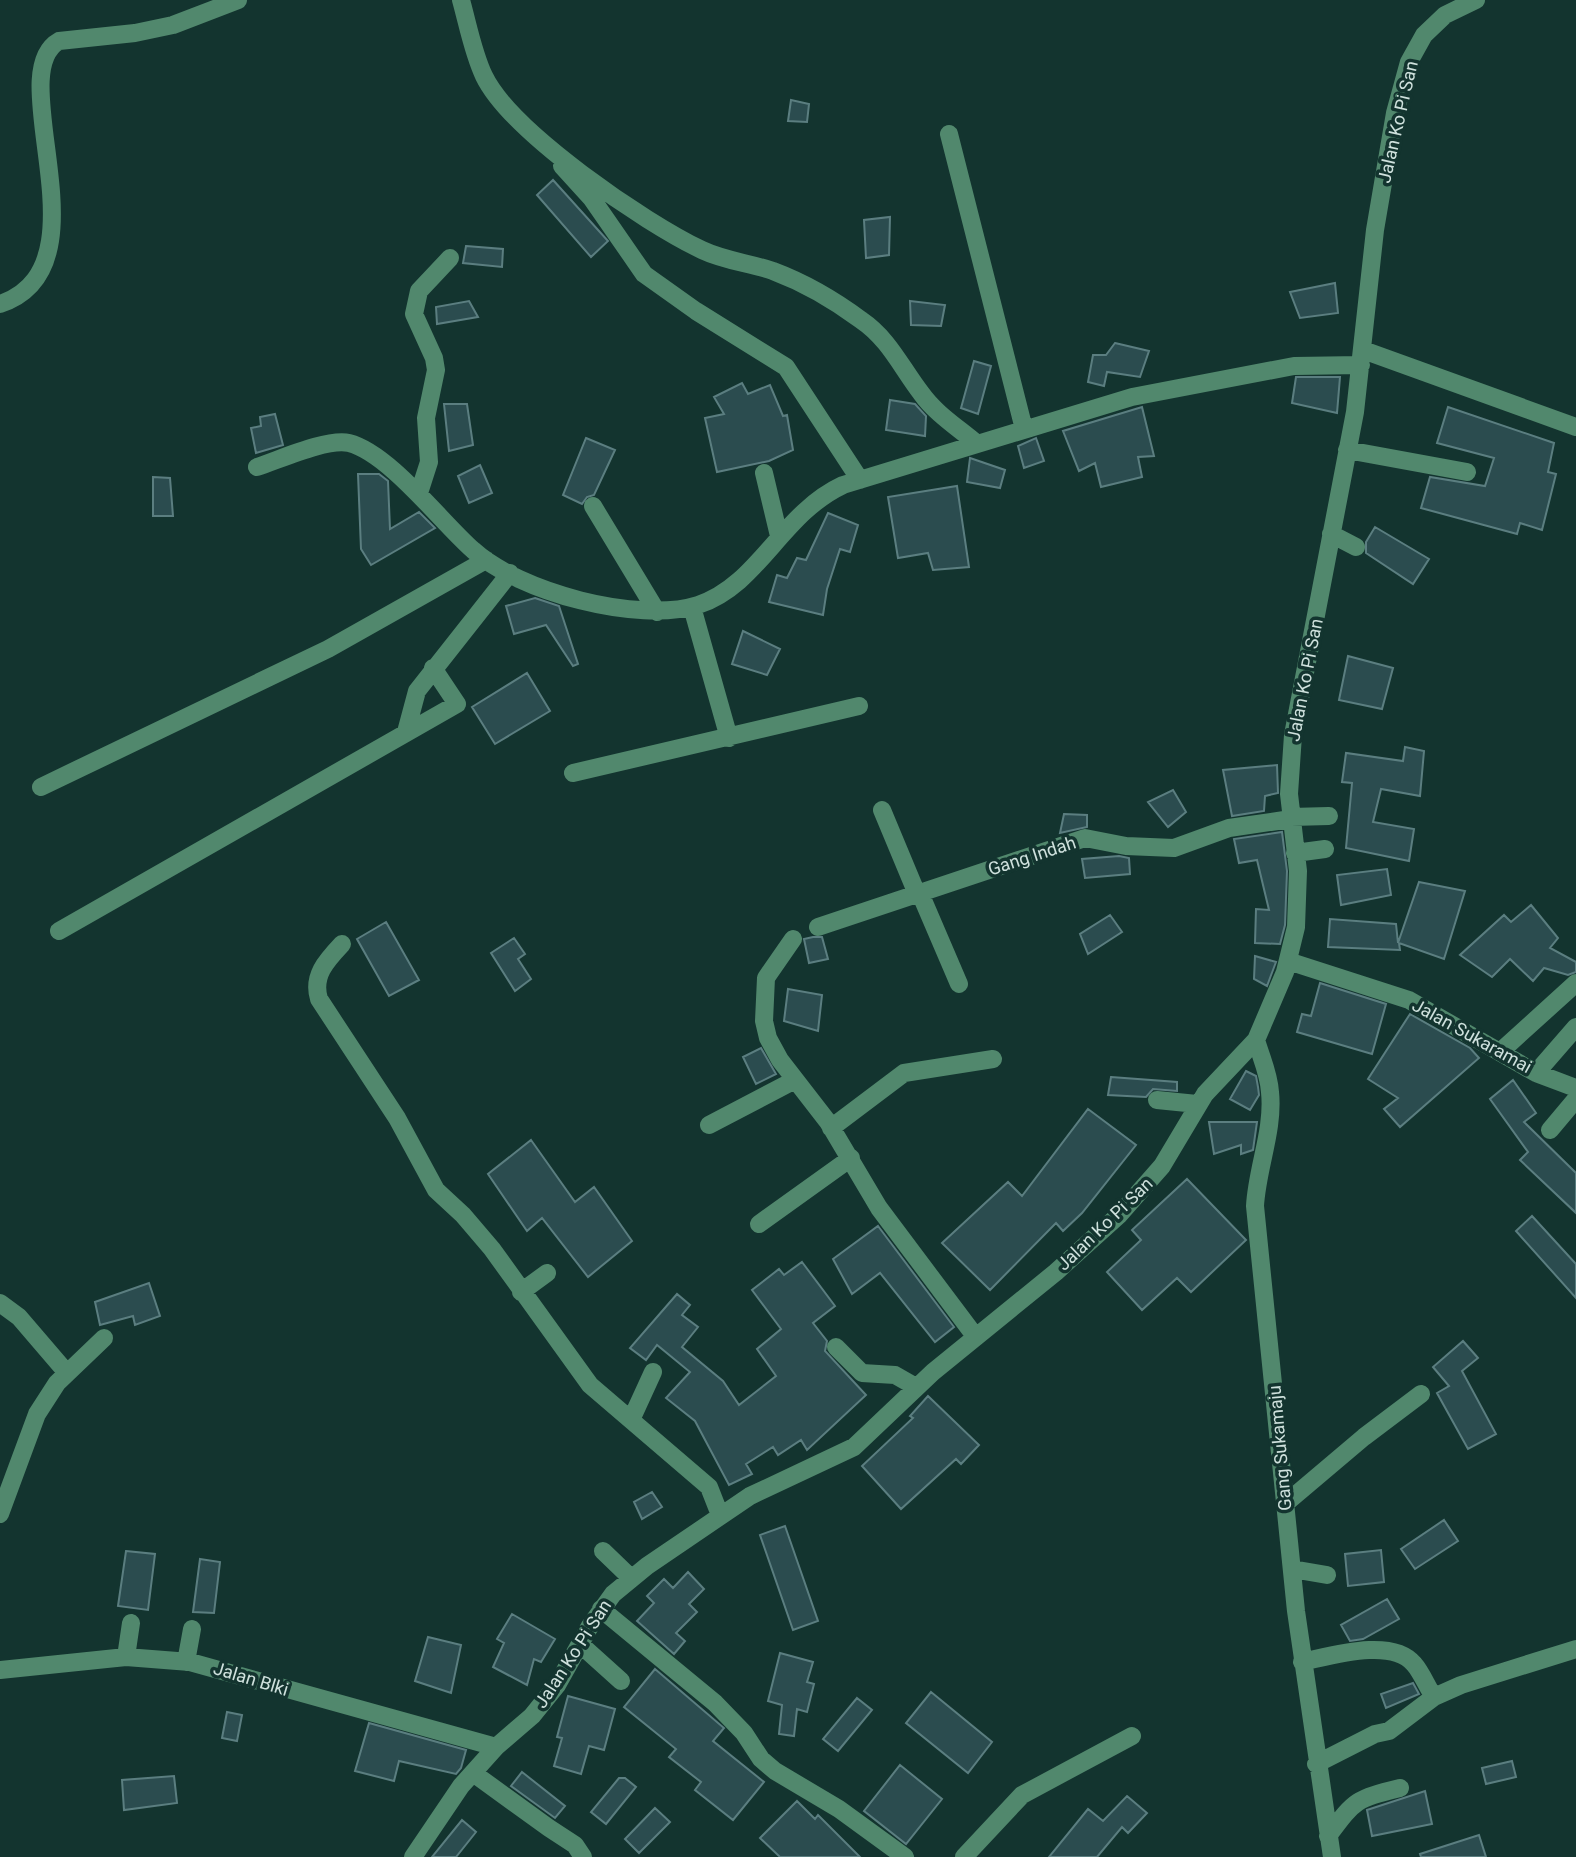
<svg xmlns="http://www.w3.org/2000/svg" width="1576" height="1857" viewBox="0 0 1576 1857" font-family="Roboto,sans-serif">
<rect width="100%" height="100%" fill="#13342f"/>
<path fill="#2b4c4f" stroke="#5b7e80" stroke-width="2" d="M 791,100 L 809,104 L 807,122 L 788,121 Z
M 553,180 L 608,241 L 591,257 L 537,195 Z
M 890,217 L 889,255 L 866,258 L 864,220 Z
M 466,246 L 503,249 L 502,267 L 463,263 Z
M 1335,283 L 1338,313 L 1300,318 L 1290,292 Z
M 469,301 L 478,317 L 437,324 L 436,307 Z
M 910,301 L 945,305 L 941,326 L 911,325 Z
M 1115,343 L 1149,351 L 1140,377 L 1107,372 L 1104,386 L 1088,382 L 1093,355 L 1106,355 Z
M 974,361 L 991,366 L 978,414 L 961,408 Z
M 1296,377 L 1340,377 L 1337,413 L 1292,403 Z
M 742,383 L 748,394 L 770,385 L 783,416 L 787,415 L 793,450 L 769,461 L 717,472 L 705,418 L 724,414 L 714,397 Z
M 890,400 L 915,404 L 926,416 L 925,436 L 886,430 Z
M 444,404 L 467,404 L 473,445 L 449,451 Z
M 1142,407 L 1154,456 L 1138,457 L 1142,477 L 1101,487 L 1095,463 L 1079,471 L 1063,431 Z
M 1448,407 L 1554,443 L 1548,472 L 1556,474 L 1542,530 L 1520,523 L 1517,534 L 1421,508 L 1430,477 L 1485,486 L 1494,458 L 1437,443 Z
M 275,414 L 283,445 L 256,453 L 251,428 L 261,426 L 260,417 Z
M 586,438 L 615,450 L 594,495 L 587,497 L 582,504 L 563,495 Z
M 1036,438 L 1044,461 L 1024,468 L 1018,446 Z
M 970,458 L 1005,470 L 1000,488 L 967,482 Z
M 480,465 L 492,493 L 469,503 L 458,476 Z
M 358,474 L 379,474 L 388,481 L 390,529 L 419,512 L 435,528 L 371,565 L 361,549 Z
M 153,477 L 170,478 L 173,516 L 153,516 Z
M 957,486 L 969,567 L 933,570 L 928,553 L 898,558 L 888,497 Z
M 828,513 L 858,525 L 850,552 L 840,549 L 827,589 L 823,615 L 769,602 L 777,575 L 787,578 L 797,558 L 806,560 Z
M 1375,527 L 1429,559 L 1413,584 L 1366,553 L 1366,542 Z
M 535,598 L 559,606 L 578,664 L 573,666 L 546,625 L 514,634 L 506,606 Z
M 743,631 L 780,649 L 767,675 L 732,664 Z
M 1348,656 L 1393,668 L 1382,709 L 1339,700 Z
M 527,673 L 550,711 L 495,744 L 472,707 Z
M 1405,747 L 1424,751 L 1420,796 L 1381,789 L 1373,822 L 1414,829 L 1409,861 L 1346,848 L 1352,783 L 1342,782 L 1346,753 L 1403,761 Z
M 1277,765 L 1278,793 L 1265,796 L 1264,811 L 1232,816 L 1223,770 Z
M 1173,790 L 1186,812 L 1168,827 L 1148,802 Z
M 1064,814 L 1087,815 L 1087,827 L 1060,833 Z
M 1282,832 L 1287,871 L 1285,925 L 1280,944 L 1255,943 L 1256,909 L 1269,910 L 1257,860 L 1239,863 L 1234,839 Z
M 1119,856 L 1129,858 L 1130,874 L 1085,878 L 1082,859 Z
M 1387,869 L 1391,895 L 1341,905 L 1337,875 Z
M 1419,882 L 1465,891 L 1444,959 L 1399,943 L 1400,950 L 1328,947 L 1330,919 L 1396,924 L 1398,943 Z
M 1531,905 L 1558,938 L 1550,948 L 1576,962 L 1576,972 L 1568,975 L 1544,968 L 1533,981 L 1510,959 L 1492,977 L 1460,955 L 1504,915 L 1511,922 Z
M 1110,915 L 1122,932 L 1088,954 L 1080,934 Z
M 386,922 L 419,980 L 389,996 L 357,939 Z
M 813,937 L 822,937 L 828,959 L 809,963 L 804,939 Z
M 514,938 L 525,954 L 518,959 L 531,979 L 515,991 L 491,953 Z
M 1255,956 L 1276,962 L 1267,986 L 1254,979 Z
M 1320,983 L 1386,1004 L 1372,1054 L 1297,1032 L 1302,1014 L 1311,1016 Z
M 788,989 L 822,995 L 818,1031 L 784,1021 Z
M 1410,1014 L 1470,1048 L 1479,1058 L 1400,1127 L 1384,1109 L 1398,1098 L 1368,1079 Z
M 761,1048 L 776,1074 L 756,1084 L 743,1057 Z
M 1246,1071 L 1256,1076 L 1258,1087 L 1259,1095 L 1250,1110 L 1230,1099 Z
M 1111,1077 L 1177,1082 L 1177,1091 L 1153,1089 L 1146,1097 L 1108,1095 Z
M 1513,1080 L 1536,1113 L 1524,1122 L 1576,1173 L 1576,1213 L 1520,1160 L 1528,1152 L 1490,1099 Z
M 1088,1109 L 1136,1145 L 1082,1213 L 1063,1231 L 1056,1223 L 990,1290 L 942,1243 L 1008,1182 L 1022,1196 Z
M 1209,1122 L 1257,1122 L 1253,1150 L 1241,1154 L 1241,1145 L 1214,1154 Z
M 531,1140 L 575,1202 L 594,1187 L 632,1241 L 588,1277 L 542,1218 L 527,1231 L 488,1174 Z
M 1187,1179 L 1246,1240 L 1191,1292 L 1177,1278 L 1142,1310 L 1107,1272 L 1141,1240 L 1132,1230 Z
M 1532,1216 L 1576,1264 L 1576,1298 L 1516,1231 Z
M 878,1226 L 954,1327 L 935,1342 L 880,1273 L 852,1294 L 833,1259 Z
M 802,1262 L 835,1306 L 813,1323 L 827,1341 L 825,1351 L 866,1395 L 807,1450 L 801,1440 L 778,1455 L 773,1447 L 746,1464 L 752,1474 L 729,1485 L 695,1421 L 666,1398 L 690,1372 L 657,1345 L 646,1360 L 630,1348 L 677,1294 L 690,1305 L 682,1315 L 698,1327 L 682,1347 L 723,1381 L 739,1405 L 776,1376 L 757,1349 L 781,1329 L 752,1290 L 779,1269 L 784,1275 Z
M 149,1283 L 160,1316 L 135,1325 L 133,1316 L 100,1325 L 95,1302 Z
M 1463,1341 L 1478,1358 L 1462,1371 L 1496,1434 L 1468,1449 L 1437,1393 L 1449,1386 L 1433,1367 Z
M 928,1396 L 979,1445 L 961,1464 L 956,1459 L 901,1509 L 862,1466 L 913,1418 L 910,1416 Z
M 652,1492 L 662,1507 L 642,1519 L 634,1502 Z
M 1444,1520 L 1458,1541 L 1415,1569 L 1401,1549 Z
M 785,1526 L 818,1621 L 793,1630 L 760,1535 Z
M 1381,1550 L 1384,1582 L 1348,1586 L 1345,1554 Z
M 126,1551 L 155,1554 L 148,1610 L 118,1606 Z
M 200,1559 L 220,1562 L 214,1613 L 193,1612 Z
M 688,1572 L 704,1589 L 689,1604 L 697,1612 L 676,1633 L 685,1641 L 674,1654 L 637,1621 L 654,1603 L 647,1596 L 664,1579 L 673,1588 Z
M 1387,1599 L 1399,1619 L 1363,1639 L 1350,1641 L 1341,1625 Z
M 512,1614 L 555,1639 L 541,1662 L 534,1659 L 527,1685 L 493,1667 L 504,1643 L 497,1639 Z
M 428,1637 L 461,1645 L 451,1693 L 415,1681 Z
M 780,1653 L 813,1662 L 807,1682 L 814,1684 L 807,1712 L 797,1709 L 794,1736 L 779,1734 L 782,1705 L 768,1701 Z
M 655,1669 L 724,1728 L 713,1741 L 764,1782 L 733,1820 L 695,1790 L 701,1782 L 669,1757 L 676,1749 L 624,1707 Z
M 1413,1683 L 1419,1694 L 1386,1708 L 1381,1694 Z
M 931,1692 L 992,1742 L 968,1773 L 906,1723 Z
M 568,1696 L 615,1709 L 604,1750 L 589,1746 L 581,1774 L 554,1766 L 562,1738 L 557,1737 Z
M 857,1698 L 872,1710 L 838,1751 L 823,1739 Z
M 227,1712 L 242,1715 L 237,1741 L 222,1738 Z
M 369,1723 L 466,1750 L 461,1768 L 456,1774 L 399,1761 L 394,1781 L 355,1771 Z
M 1512,1761 L 1516,1777 L 1486,1784 L 1482,1768 Z
M 900,1765 L 942,1799 L 906,1844 L 864,1811 Z
M 522,1772 L 565,1806 L 555,1818 L 511,1786 Z
M 174,1776 L 177,1803 L 124,1810 L 122,1780 Z
M 619,1778 L 625,1778 L 636,1787 L 606,1824 L 591,1812 Z
M 1425,1791 L 1432,1824 L 1372,1836 L 1367,1810 Z
M 1127,1796 L 1147,1813 L 1128,1833 L 1122,1827 L 1097,1857 L 1049,1857 L 1088,1809 L 1103,1821 Z
M 797,1801 L 815,1819 L 818,1815 L 860,1857 L 780,1857 L 760,1838 Z
M 655,1808 L 670,1822 L 639,1853 L 625,1839 Z
M 462,1820 L 476,1832 L 456,1857 L 432,1857 Z
M 1479,1835 L 1486,1857 L 1421,1857 L 1420,1854 Z"/>
<g fill="none" stroke-linecap="round" stroke-linejoin="round">
<path stroke="#51886d" stroke-width="18" d="M 461,0 C 468,25 473,53 484,76 C 511,132 645,223 702,250 C 725,261 750,263 773,271 C 805,283 834,300 861,320 C 889,339 901,367 921,393 C 935,413 957,427 976,443
M 949,134 L 1024,429
M 562,166 L 592,199 L 644,274 L 696,311 L 786,367 L 860,480
M 0,304 C 111,267 0,74 59,41 L 135,33 L 173,25 L 238,0
M 1363,350 L 1576,427
M 1347,450 L 1467,472
M 257,467 C 279,460 327,438 349,443 C 389,453 442,523 473,550 C 519,592 638,624 698,605 C 759,585 781,514 843,485 L 1132,397 L 1294,366 L 1361,365
M 764,473 L 779,536
M 419,493 L 429,462 L 426,418 L 436,370 L 434,358 L 414,314 L 419,291 L 450,258
M 593,506 L 657,612
M 1331,534 L 1356,547
M 692,607 L 729,738
M 406,732 L 417,691 L 510,573
M 573,773 L 859,706
M 41,787 L 328,649 L 486,560
M 882,810 L 917,894
M 1291,817 L 1329,816
M 1295,853 L 1325,849
M 920,893 L 959,984
M 818,927 L 1085,838 L 1126,846 L 1174,848 L 1229,828 L 1291,819
M 59,931 L 457,704 L 433,668
M 793,939 L 766,978 L 764,1021 L 768,1038 L 780,1060 L 828,1122 L 879,1208 L 975,1336
M 342,944 C 326,961 312,976 319,999 L 397,1118 L 436,1190 L 463,1215 L 492,1249 L 590,1385 L 709,1487 L 720,1515
M 1288,961 L 1409,1000 L 1536,1073 L 1576,1088
M 1256,1040 C 1261,1057 1269,1074 1270,1092 C 1274,1130 1257,1168 1255,1206 L 1296,1611 L 1332,1857
M 1500,1052 L 1576,983
M 1536,1073 L 1576,1027
M 1157,1100 L 1197,1104
M 709,1125 L 795,1080
M 831,1128 L 904,1073 L 993,1059
M 1550,1130 L 1576,1099
M 759,1224 L 851,1158
M 521,1292 L 547,1273
M 0,1303 L 19,1317 L 67,1373
M 836,1347 L 862,1373 L 895,1375 L 916,1387
M 631,1420 L 653,1372
M 1286,1503 L 1364,1437 L 1421,1394
M 0,1514 L 37,1414 L 57,1383 L 104,1338
M 603,1551 L 631,1578
M 1292,1569 L 1327,1575
M 601,1609 L 715,1703 L 744,1733 L 761,1759 L 775,1771 L 839,1809 L 905,1857
M 581,1645 L 621,1681
M 126,1657 L 131,1623
M 186,1662 L 192,1629
M 1302,1662 C 1331,1656 1392,1637 1414,1664 C 1422,1673 1427,1687 1434,1697
M 0,1670 L 126,1657 L 190,1662 L 496,1747
M 1316,1764 L 1375,1734 L 1389,1731 L 1434,1697 L 1461,1685 L 1576,1649
M 473,1773 L 549,1828 L 575,1845 L 583,1857
M 1328,1836 C 1355,1800 1355,1799 1400,1788
M 413,1857 L 461,1786 L 496,1747 L 532,1716 L 557,1685 L 590,1626 L 613,1594 L 647,1566 L 750,1496 L 854,1447 L 933,1372 L 1056,1272 L 1119,1215 L 1162,1166 L 1205,1094 L 1256,1040 L 1285,972 L 1296,927 L 1298,871 L 1289,794 L 1293,735 L 1355,412 L 1375,230 L 1395,113 L 1409,62 L 1424,35 L 1445,15 L 1476,0
M 964,1857 L 1022,1795 L 1132,1736"/>
</g>
<g text-anchor="middle" stroke-width="7" stroke-linejoin="round" paint-order="stroke">
<g font-size="18" fill="#cfe1dd" stroke="#13342f">
<text transform="translate(1398 122) rotate(-77)" y="6">Jalan Ko Pi San</text>
<text transform="translate(1305 680) rotate(-79)" y="6">Jalan Ko Pi San</text>
<text transform="translate(1032 856) rotate(-18)" y="6">Gang Indah</text>
<text transform="translate(1472 1036) rotate(29)" y="6">Jalan Sukaramai</text>
<text transform="translate(1105 1224) rotate(-44)" y="6">Jalan Ko Pi San</text>
<text transform="translate(1280 1448) rotate(-95)" y="6">Gang Sukamaju</text>
<text transform="translate(573 1654) rotate(-57)" y="6">Jalan Ko Pi San</text>
<text transform="translate(251 1679) rotate(17)" y="6">Jalan Blki</text>
</g>
</g>
</svg>
